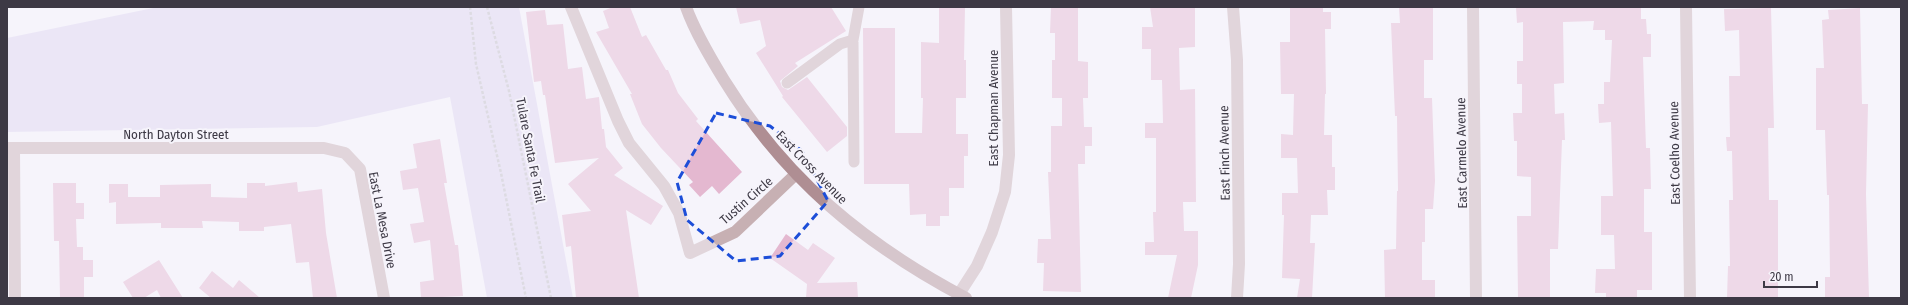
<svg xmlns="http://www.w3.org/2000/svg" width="1908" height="305" viewBox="0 0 1908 305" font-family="'Fira Sans Condensed',sans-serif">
<rect width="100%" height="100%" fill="#f6f4fb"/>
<path fill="#ded6f0" d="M 158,7 L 519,7 L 573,298 L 487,298 L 450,97 L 317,127 L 7,132 L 7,38 Z"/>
<path fill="#e4b8d0" d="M 613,7 L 630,7 L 642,37 L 646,35 L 666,70 L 668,70 L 678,93 L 698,119 L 696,121 L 742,172 L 719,194 L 712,186 L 700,197 L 689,185 L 693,182 L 661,148 L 642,124 L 630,94 L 632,94 L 596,32 L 609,28 L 603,11 Z
M 736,7 L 831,7 L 846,31 L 795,63 L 798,66 L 780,81 L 782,87 L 788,90 L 807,77 L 847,127 L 847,136 L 827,152 L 782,97 L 783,96 L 756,53 L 766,46 L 760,20 L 740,24 Z
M 939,7 L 965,7 L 964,60 L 966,60 L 966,98 L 956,98 L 956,134 L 968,134 L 968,156 L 964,156 L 964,188 L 949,188 L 949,216 L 940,216 L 940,226 L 926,226 L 926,214 L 910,215 L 909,184 L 864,184 L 863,28 L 895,28 L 895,133 L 922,133 L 923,98 L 921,98 L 921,42 L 939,43 Z
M 1051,7 L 1078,7 L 1078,61 L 1088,62 L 1088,98 L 1083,98 L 1084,127 L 1092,127 L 1092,146 L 1085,146 L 1085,164 L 1078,164 L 1081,292 L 1043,291 L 1044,263 L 1037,263 L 1038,239 L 1051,239 L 1048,172 L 1051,172 L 1051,126 L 1062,126 L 1062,98 L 1052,98 L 1052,60 L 1055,60 L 1055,33 L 1050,33 Z
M 1150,7 L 1195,7 L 1195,47 L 1179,48 L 1180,90 L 1195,89 L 1196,202 L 1183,202 L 1184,231 L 1198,231 L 1198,265 L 1191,298 L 1168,298 L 1177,255 L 1145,255 L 1145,242 L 1154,242 L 1153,212 L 1156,212 L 1156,138 L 1145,138 L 1145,123 L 1163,123 L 1162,80 L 1151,80 L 1151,49 L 1142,49 L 1142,27 L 1153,27 Z
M 1290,7 L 1323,7 L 1323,12 L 1331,12 L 1331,29 L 1325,29 L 1326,94 L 1325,94 L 1324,135 L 1332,135 L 1332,167 L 1335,167 L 1335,190 L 1327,190 L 1328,215 L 1311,215 L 1310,243 L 1315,243 L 1312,298 L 1297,298 L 1300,279 L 1282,278 L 1284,215 L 1282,215 L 1282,193 L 1298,193 L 1297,158 L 1281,158 L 1281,134 L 1293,135 L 1294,94 L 1281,94 L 1280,42 L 1290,42 Z
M 1399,7 L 1433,7 L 1433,60 L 1424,60 L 1424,98 L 1432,98 L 1435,181 L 1433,209 L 1425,209 L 1425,242 L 1422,242 L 1422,280 L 1435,280 L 1435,298 L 1385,298 L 1384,250 L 1396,249 L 1397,191 L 1398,191 L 1397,116 L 1395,116 L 1391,23 L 1400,23 Z
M 1516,7 L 1641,7 L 1641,19 L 1646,19 L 1647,34 L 1651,34 L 1651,57 L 1643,57 L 1646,148 L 1650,148 L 1651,189 L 1644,189 L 1644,232 L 1652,232 L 1652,290 L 1637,290 L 1637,298 L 1606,298 L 1606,293 L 1595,293 L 1596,269 L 1615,269 L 1614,235 L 1601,235 L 1601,196 L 1613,196 L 1611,122 L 1599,123 L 1598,104 L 1604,104 L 1604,82 L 1610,82 L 1612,40 L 1605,40 L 1605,30 L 1593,30 L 1594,21 L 1563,22 L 1564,83 L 1554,84 L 1555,114 L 1564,113 L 1565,140 L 1562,140 L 1558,249 L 1550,249 L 1550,298 L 1518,298 L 1517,216 L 1531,216 L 1531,177 L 1517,176 L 1517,141 L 1514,141 L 1513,113 L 1522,113 L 1522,84 L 1517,84 L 1517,61 L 1523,61 L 1523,22 L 1517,23 Z
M 1771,8 L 1774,128 L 1768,128 L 1769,200 L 1778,200 L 1778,298 L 1727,298 L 1728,266 L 1730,266 L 1729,200 L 1733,200 L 1732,151 L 1727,151 L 1726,137 L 1730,137 L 1729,76 L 1740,76 L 1739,30 L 1725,31 L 1724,9 Z
M 1860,8 L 1862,104 L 1868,104 L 1866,194 L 1869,298 L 1825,298 L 1825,277 L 1830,277 L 1829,195 L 1827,195 L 1825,130 L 1816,130 L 1816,68 L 1824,68 L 1822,20 L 1829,19 L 1828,10 Z
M 545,10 L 547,25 L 563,24 L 568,69 L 582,67 L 586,99 L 599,97 L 602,129 L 604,129 L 606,147 L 623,168 L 614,175 L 663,206 L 651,225 L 626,210 L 639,298 L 576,298 L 571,246 L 566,247 L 562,215 L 591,211 L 568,184 L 599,158 L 555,163 L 545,95 L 543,95 L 541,81 L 534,82 L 526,12 Z
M 440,139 L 447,183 L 444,183 L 455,245 L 458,245 L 463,296 L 421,298 L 420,282 L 434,280 L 430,240 L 414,243 L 410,224 L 424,222 L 418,188 L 403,190 L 400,171 L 417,168 L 413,144 Z
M 297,182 L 298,192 L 322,189 L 326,233 L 337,298 L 313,298 L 309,262 L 296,263 L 291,224 L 264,227 L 264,231 L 239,231 L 239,222 L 202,221 L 203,228 L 161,228 L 161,223 L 116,224 L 116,202 L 109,203 L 109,184 L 128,184 L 128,197 L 160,197 L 160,185 L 211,184 L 211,197 L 247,198 L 247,183 L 265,183 L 265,186 Z
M 53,183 L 76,183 L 76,203 L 84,203 L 84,219 L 76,219 L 77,247 L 83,247 L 83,260 L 93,260 L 93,277 L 84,277 L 84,298 L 60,298 L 59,241 L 54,241 Z
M 786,234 L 808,250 L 813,243 L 835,258 L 817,283 L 857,282 L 858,298 L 806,298 L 807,284 L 770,258 Z
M 159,260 L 183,298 L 161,298 L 157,290 L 144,298 L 133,298 L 123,282 Z
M 212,271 L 233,288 L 239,280 L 260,298 L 211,298 L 199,288 Z"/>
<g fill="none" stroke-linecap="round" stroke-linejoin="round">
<path stroke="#bebcc4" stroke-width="2.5" stroke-dasharray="3 2" stroke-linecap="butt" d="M 470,7 L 476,64 L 501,173 L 526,298
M 487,7 L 509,91 L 551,298"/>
<path stroke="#c7b0b3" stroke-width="11" d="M 787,83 L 840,44 L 853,40
M 854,162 L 853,40 L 859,7"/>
<path stroke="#c7b0b3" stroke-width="12" d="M 571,7 L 618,121 L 629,143 L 664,186 L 679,213 L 690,253 L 735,232 L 796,174
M 1233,7 L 1237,60 L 1239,264 L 1237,298
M 1473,7 L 1476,298
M 1686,7 L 1690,298
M 7,148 L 324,148 L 345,153 L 360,169 L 384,298
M 14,148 L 15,298
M 959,294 L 977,266 L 992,232 L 1005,192 L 1009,155 L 1006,7"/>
<path stroke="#af8e93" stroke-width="12" d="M 686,7 C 695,32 710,57 724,80 C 785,179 864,244 966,298"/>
</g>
<path d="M0 0H1908V305H0ZM 716,113 L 770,126 L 802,151 L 828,201 L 780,256 L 736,261 L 687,220 L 677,182 Z" fill="#f6f4fb" fill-opacity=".55" fill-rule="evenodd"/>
<path fill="none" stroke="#1d4ed8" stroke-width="3" stroke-dasharray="8 5" stroke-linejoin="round" d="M 716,113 L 770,126 L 802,151 L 828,201 L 780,256 L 736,261 L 687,220 L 677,182 Z"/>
<g text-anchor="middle" stroke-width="4" stroke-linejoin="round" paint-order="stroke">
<g font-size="13" fill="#3d3945" stroke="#f6f4fb">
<text transform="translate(993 108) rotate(-90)" y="5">East Chapman Avenue</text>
<text x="176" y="139">North Dayton Street</text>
<text transform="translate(531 150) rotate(79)" y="5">Tulare Santa Fe Trail</text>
<text transform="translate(1224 153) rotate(-91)" y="5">East Finch Avenue</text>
<text transform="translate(1461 153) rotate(-91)" y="5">East Carmelo Avenue</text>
<text transform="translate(1674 153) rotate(-91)" y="5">East Coelho Avenue</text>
<text transform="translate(812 167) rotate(46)" y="5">East Cross Avenue</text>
<text transform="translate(746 200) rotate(-41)" y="5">Tustin Circle</text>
<text transform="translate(383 220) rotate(79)" y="5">East La Mesa Drive</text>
</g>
</g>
<rect width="1908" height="305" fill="none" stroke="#3d3945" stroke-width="16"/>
<path d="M1764 281v6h53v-6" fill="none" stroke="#3d3945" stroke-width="2"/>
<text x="1770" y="281" font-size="12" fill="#3d3945" stroke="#f6f4fb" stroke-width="3" paint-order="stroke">20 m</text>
</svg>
